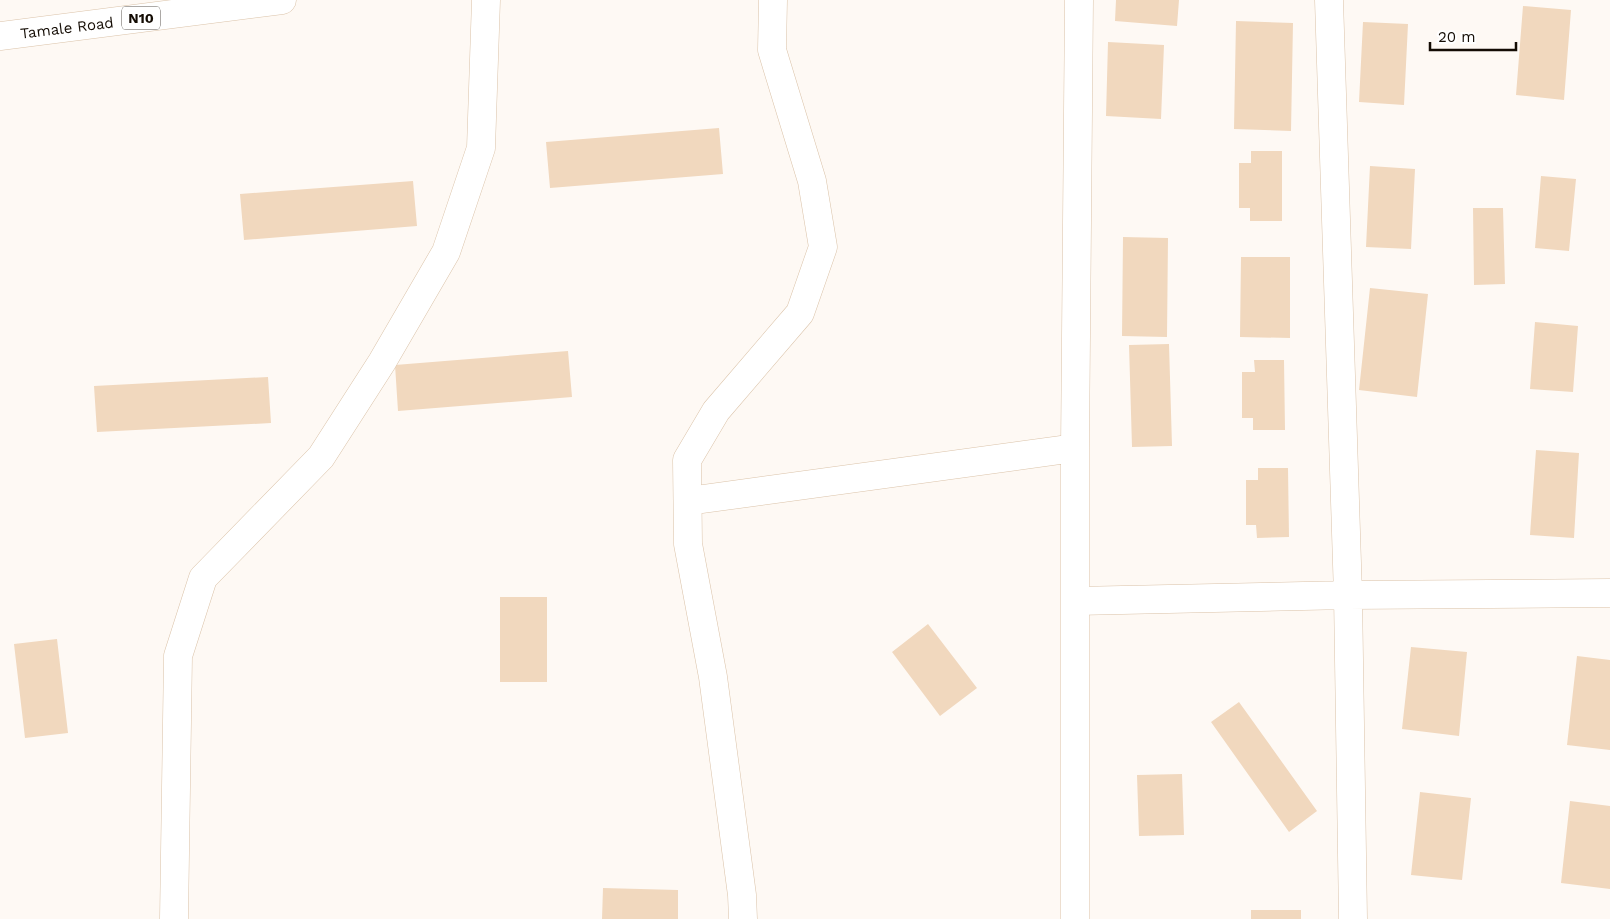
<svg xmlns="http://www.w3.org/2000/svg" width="1610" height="919" viewBox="0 0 1610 919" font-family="'Work Sans',sans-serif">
<rect width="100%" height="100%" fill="#fef9f4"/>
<path fill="#f1d8be" d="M 1116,0 L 1179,0 L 1177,26 L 1115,21 Z
M 1523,6 L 1571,10 L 1564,100 L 1516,95 Z
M 1236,21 L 1293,23 L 1291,131 L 1234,129 Z
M 1363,22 L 1408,24 L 1404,105 L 1359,102 Z
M 1108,42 L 1164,45 L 1161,119 L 1106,116 Z
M 719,128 L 723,174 L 550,188 L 546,142 Z
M 1251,151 L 1282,151 L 1282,221 L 1250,221 L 1250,208 L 1239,208 L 1239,163 L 1251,163 Z
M 1370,166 L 1415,169 L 1411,249 L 1366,247 Z
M 1541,176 L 1576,179 L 1569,251 L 1535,248 Z
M 413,181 L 417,226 L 244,240 L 240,194 Z
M 1473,208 L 1503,208 L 1505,284 L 1474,285 Z
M 1123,237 L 1168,238 L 1167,337 L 1122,336 Z
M 1241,257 L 1290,257 L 1290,338 L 1240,337 Z
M 1370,288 L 1428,294 L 1417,397 L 1359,390 Z
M 1535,322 L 1578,326 L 1573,392 L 1530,389 Z
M 1169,344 L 1172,446 L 1132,447 L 1129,345 Z
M 568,351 L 572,397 L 398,411 L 395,365 Z
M 1254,360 L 1284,360 L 1285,430 L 1253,430 L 1253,418 L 1242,418 L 1242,372 L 1255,372 Z
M 268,377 L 271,423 L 97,432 L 94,386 Z
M 1536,450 L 1579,453 L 1574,538 L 1530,535 Z
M 1258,468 L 1288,468 L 1289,537 L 1257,538 L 1256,525 L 1246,525 L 1246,480 L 1258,480 Z
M 500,597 L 547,597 L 547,682 L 500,682 Z
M 928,624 L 977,688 L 940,716 L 892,652 Z
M 57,639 L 68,733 L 25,738 L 14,644 Z
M 1411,647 L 1467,652 L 1459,736 L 1402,729 Z
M 1577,656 L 1610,660 L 1610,750 L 1567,745 Z
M 1239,702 L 1317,811 L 1289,832 L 1211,722 Z
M 1182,774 L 1184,835 L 1139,836 L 1137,775 Z
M 1420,792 L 1471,798 L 1462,880 L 1411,875 Z
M 1570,801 L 1610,806 L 1610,889 L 1561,883 Z
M 603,888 L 678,890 L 678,919 L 602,919 Z
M 1251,910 L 1301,910 L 1301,919 L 1251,919 Z"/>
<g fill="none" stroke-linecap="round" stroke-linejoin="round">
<g stroke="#dbc3a9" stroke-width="29">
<path id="minor" d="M 1329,0 L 1348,595 L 1353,919
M 688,501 L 1075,448
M 1076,601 L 1348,595 L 1610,593
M 174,919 L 178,656 L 203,578 L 321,457 L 382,362 L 446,252 L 481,148 L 486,0
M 743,919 L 742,895 L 713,677 L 688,544 L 687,460 L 716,411 L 800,313 L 823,247 L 812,181 L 772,50 L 773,0
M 1075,919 L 1075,448 L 1079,0"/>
</g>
<g stroke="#dbc3a9" stroke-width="29">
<path id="highway" d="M 0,36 L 282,0"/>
</g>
<use href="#minor" stroke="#fff" stroke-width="28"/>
<use href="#highway" stroke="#fff" stroke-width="28"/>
</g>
<g text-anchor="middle" stroke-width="4" stroke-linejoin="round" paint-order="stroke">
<rect fill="#fff" stroke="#5a554f" stroke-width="1" x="122" y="6.5" width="38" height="23" rx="4"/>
<g font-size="14" font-weight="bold" fill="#140c04">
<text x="141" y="23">N10</text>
</g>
<g font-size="15" fill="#140c04" stroke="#fff">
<text transform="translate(67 28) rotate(-7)" y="5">Tamale Road</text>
</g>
</g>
<path d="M1430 42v8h86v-8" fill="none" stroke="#140c04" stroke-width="2.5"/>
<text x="1438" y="42" font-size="15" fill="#140c04" stroke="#ffffff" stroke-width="4" paint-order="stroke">20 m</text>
</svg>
